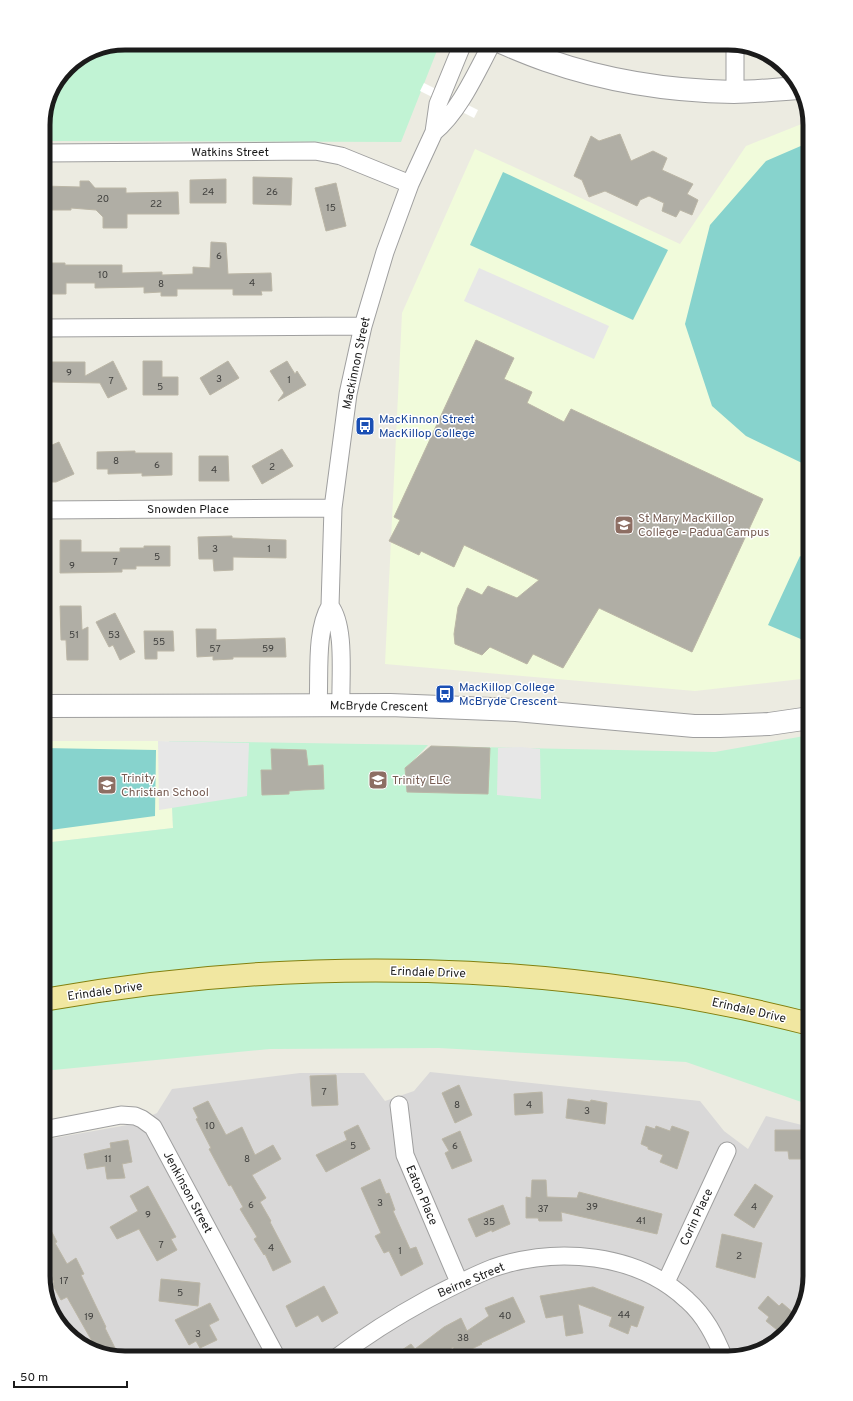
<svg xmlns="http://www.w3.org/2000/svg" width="853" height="1401" viewBox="0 0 853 1401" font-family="Overpass,sans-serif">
<rect width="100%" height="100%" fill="#ecebe1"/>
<path fill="#d9d8d8" d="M 430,1072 L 700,1101 L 724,1131 L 748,1149 L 766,1116 L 810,1127 L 810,1276 L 796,1321 L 764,1350 L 728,1358 L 120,1358 L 80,1344 L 51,1312 L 43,1276 L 43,1140 L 133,1124 L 157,1113 L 172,1089 L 300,1073 L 364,1073 L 385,1101 L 414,1091 Z"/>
<path fill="#f1fbdb" d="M 809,121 L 810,678 L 695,691 L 385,664 L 402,313 L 475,149 L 680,244 L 746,146 Z
M 43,741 L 169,741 L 173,828 L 43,843 Z"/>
<path fill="#c1f3d4" d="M 125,43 L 440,43 L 401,142 L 43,141 L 43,120 L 51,89 L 67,67 L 94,49 Z
M 810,735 L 810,1105 L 686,1062 L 439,1048 L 270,1049 L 43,1071 L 43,843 L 173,828 L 169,741 L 428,745 L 411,763 L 431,746 L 715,752 Z"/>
<path fill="#87d3cd" d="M 810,142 L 810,463 L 802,463 L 746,436 L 712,406 L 685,324 L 710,225 L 766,161 Z
M 503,172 L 668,250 L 633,320 L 470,245 Z
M 800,556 L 810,561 L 810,643 L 768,625 Z
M 43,748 L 156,750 L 155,816 L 43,831 Z"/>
<path fill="#e7e7e7" d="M 479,268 L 609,326 L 594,359 L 464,301 Z
M 158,741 L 249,743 L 247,796 L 159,810 Z
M 521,747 L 540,749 L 541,799 L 497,795 L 498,748 Z"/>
<path fill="#fff" d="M 424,83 L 478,110 L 474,118 L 420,91 Z"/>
<path fill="#b0aea5" stroke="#bbb6a6" d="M 620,134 L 631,161 L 653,151 L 667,158 L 662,170 L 693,184 L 687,194 L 698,200 L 692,215 L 680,210 L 676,217 L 662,211 L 664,203 L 649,196 L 640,200 L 637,206 L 605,191 L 589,197 L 582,180 L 574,176 L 591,136 L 599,141 Z
M 253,177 L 292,178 L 291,205 L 253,204 Z
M 226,179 L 226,203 L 190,203 L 190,180 Z
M 80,181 L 89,181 L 95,188 L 126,188 L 126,193 L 178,192 L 179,214 L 127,214 L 127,228 L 103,228 L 103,217 L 96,210 L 71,208 L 71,210 L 43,210 L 43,186 L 80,187 Z
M 336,183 L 346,226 L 326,231 L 315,188 Z
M 211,242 L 226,243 L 228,274 L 271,273 L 272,291 L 261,291 L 262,295 L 233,295 L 233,289 L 177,289 L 177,296 L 161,296 L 161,292 L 144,293 L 144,287 L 95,288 L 95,283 L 66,283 L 66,294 L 46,294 L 46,263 L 65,263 L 65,265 L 122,265 L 122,273 L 162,272 L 162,275 L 193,274 L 193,267 L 210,268 Z
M 476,340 L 514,358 L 504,379 L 532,392 L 527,403 L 564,422 L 571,409 L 763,499 L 692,652 L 599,608 L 563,668 L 533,654 L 527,664 L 490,647 L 482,655 L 455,644 L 454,634 L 458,607 L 467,588 L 482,595 L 488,586 L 517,598 L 539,580 L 464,545 L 454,567 L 421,551 L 419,555 L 389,541 L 400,520 L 394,517 Z
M 113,361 L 127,389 L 108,398 L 100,383 L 52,382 L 52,362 L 85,362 L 85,376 Z
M 143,361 L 162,361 L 162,377 L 178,377 L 178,395 L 143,395 Z
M 228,361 L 239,378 L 210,395 L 200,378 Z
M 287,361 L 295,374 L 297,371 L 306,385 L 278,401 L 284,393 L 270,371 Z
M 59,442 L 74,474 L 56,482 L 43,482 L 43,449 Z
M 282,449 L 293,466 L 262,484 L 252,466 Z
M 135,451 L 135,453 L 172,453 L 172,475 L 142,476 L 142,473 L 108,474 L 108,469 L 97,469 L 97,452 Z
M 199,456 L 228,456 L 229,481 L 199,481 Z
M 232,536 L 232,538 L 286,540 L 286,558 L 233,557 L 233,570 L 214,571 L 213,559 L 199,559 L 198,537 Z
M 60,540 L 81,540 L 81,552 L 120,552 L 120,548 L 144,548 L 144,546 L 170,546 L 170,566 L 136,566 L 136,569 L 122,569 L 122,572 L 60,573 Z
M 60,606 L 81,606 L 82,630 L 88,627 L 88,660 L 67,660 L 66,640 L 61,640 Z
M 115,613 L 135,652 L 120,660 L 113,645 L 109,647 L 96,622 Z
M 196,629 L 216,629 L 216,640 L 285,638 L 286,657 L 233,657 L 233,659 L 213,660 L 213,656 L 197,657 Z
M 144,631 L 173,631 L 174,651 L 157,651 L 157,659 L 145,659 Z
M 431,746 L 490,748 L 488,794 L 407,792 L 405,768 Z
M 271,749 L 306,750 L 308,766 L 323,765 L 324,789 L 303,790 L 289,791 L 289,794 L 262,795 L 261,770 L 272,770 Z
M 336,1075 L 338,1105 L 312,1106 L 310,1076 Z
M 459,1085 L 472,1115 L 455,1123 L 442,1093 Z
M 542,1092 L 543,1113 L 515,1115 L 514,1094 Z
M 568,1099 L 590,1102 L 591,1100 L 607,1103 L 605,1124 L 566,1118 Z
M 208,1101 L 226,1135 L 242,1127 L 255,1155 L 273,1145 L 281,1159 L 252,1175 L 266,1198 L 260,1202 L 271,1221 L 270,1222 L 291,1262 L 273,1271 L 265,1254 L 264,1255 L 254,1239 L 257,1237 L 240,1209 L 243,1207 L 231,1185 L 229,1186 L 209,1149 L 211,1148 L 196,1119 L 198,1118 L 193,1108 Z
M 358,1125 L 370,1149 L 326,1172 L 316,1155 L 347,1140 L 344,1132 Z
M 646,1126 L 655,1129 L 656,1126 L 670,1131 L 672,1126 L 689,1132 L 677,1169 L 660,1162 L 663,1155 L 648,1149 L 648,1147 L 641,1144 Z
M 775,1130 L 810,1130 L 810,1159 L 789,1159 L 788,1151 L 775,1151 Z
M 460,1131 L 472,1161 L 452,1169 L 445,1153 L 449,1151 L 442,1139 Z
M 128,1140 L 132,1162 L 122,1164 L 125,1178 L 107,1179 L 105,1166 L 87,1169 L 84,1154 L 111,1148 L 110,1143 Z
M 380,1179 L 386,1194 L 389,1193 L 395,1210 L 393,1211 L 410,1249 L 416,1247 L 423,1264 L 401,1276 L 389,1251 L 384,1253 L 375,1236 L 381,1233 L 361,1188 Z
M 532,1180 L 546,1180 L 547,1197 L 577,1198 L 579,1192 L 662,1214 L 657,1234 L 561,1212 L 562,1221 L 539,1221 L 538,1218 L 526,1218 L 526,1197 L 531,1198 Z
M 755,1184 L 773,1196 L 754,1228 L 734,1215 Z
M 148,1186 L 176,1237 L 171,1239 L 177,1250 L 157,1261 L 139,1229 L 117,1239 L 110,1227 L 138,1211 L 130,1196 Z
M 503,1205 L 510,1224 L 492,1232 L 492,1230 L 476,1237 L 468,1219 Z
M 43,1215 L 57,1242 L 55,1243 L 67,1264 L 76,1258 L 84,1274 L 81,1275 L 106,1327 L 105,1328 L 120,1358 L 97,1350 L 67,1297 L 61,1300 L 52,1284 L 54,1282 L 43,1261 Z
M 722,1234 L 762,1243 L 755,1278 L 716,1267 Z
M 161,1279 L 200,1283 L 198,1306 L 159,1301 Z
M 324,1286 L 338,1313 L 322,1322 L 318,1315 L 296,1327 L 286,1306 Z
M 593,1287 L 644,1307 L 637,1327 L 631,1325 L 628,1334 L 609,1326 L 612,1317 L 578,1304 L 583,1333 L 566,1336 L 563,1315 L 546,1318 L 540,1296 Z
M 768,1296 L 779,1306 L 782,1303 L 796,1315 L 794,1318 L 796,1321 L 782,1334 L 766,1321 L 769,1317 L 758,1308 Z
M 513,1297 L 525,1322 L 481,1343 L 482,1344 L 457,1356 L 453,1347 L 438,1358 L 390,1358 L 411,1344 L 415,1349 L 444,1327 L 461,1318 L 467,1331 L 489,1316 L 485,1308 Z
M 210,1303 L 219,1320 L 209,1325 L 217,1340 L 200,1348 L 196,1341 L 189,1345 L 175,1320 Z"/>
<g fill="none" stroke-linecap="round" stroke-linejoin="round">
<g stroke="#9f9f9f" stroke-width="19">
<path id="minor" d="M 735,44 L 735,92
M 434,132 C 459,112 477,71 492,43
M 43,153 L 315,151 L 341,156 L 410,184
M 43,328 L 363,326
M 43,510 L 333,508
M 330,606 C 346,627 340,678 341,705
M 318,705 C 320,675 315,632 330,606 L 333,508 L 348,394 L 363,326 L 385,252 L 410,184 L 434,132 L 438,104 L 463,43
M 399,1105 L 405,1155 L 459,1282
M 43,1130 L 121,1115 L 135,1116 L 142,1119 L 153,1127 L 277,1358
M 666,1282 L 727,1151
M 336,1358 C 365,1336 395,1317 428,1299 C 449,1288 470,1277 493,1268 C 557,1246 637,1253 687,1300 C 705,1316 715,1336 724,1358"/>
</g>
<g stroke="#9f9f9f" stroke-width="24">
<path id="tertiary" d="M 503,43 C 517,49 531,55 546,60 C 606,81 670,91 734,92 C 756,92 778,89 800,88
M 43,706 L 390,705 L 516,710 L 694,726 L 720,726 L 769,724 L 810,718"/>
</g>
<g stroke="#83800f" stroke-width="24">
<path id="primary" d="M 43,1000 C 296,955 561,960 810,1024"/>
</g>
<use href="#minor" stroke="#fff" stroke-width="17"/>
<use href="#tertiary" stroke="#fff" stroke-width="22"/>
<use href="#primary" stroke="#f1e7a1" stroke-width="22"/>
</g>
<defs>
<g id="bus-square" transform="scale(1)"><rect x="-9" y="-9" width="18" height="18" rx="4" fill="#1a4fb4" stroke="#fff"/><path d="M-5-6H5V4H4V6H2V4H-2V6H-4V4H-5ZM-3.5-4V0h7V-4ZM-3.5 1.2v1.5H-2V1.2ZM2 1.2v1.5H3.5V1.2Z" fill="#fff"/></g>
<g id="university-square" transform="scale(1)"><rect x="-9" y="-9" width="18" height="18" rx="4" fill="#8d6e63" stroke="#fff"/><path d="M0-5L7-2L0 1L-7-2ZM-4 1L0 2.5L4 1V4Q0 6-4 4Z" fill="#fff"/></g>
<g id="school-square" transform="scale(1)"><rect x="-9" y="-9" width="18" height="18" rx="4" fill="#8d6e63" stroke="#fff"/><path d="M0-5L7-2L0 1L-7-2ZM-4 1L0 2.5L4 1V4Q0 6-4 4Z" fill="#fff"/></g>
</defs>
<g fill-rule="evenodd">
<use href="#bus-square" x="365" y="426"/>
<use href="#university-square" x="624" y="525"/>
<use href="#bus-square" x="445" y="694"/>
<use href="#school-square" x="378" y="780"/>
<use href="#school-square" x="107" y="785"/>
</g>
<g text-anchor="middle" stroke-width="3" stroke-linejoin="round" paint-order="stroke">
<g font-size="10" fill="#40403e">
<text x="208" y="195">24</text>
<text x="272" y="195">26</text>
<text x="103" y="202">20</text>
<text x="156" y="207">22</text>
<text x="331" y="211">15</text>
<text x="219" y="259">6</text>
<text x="103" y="278">10</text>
<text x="252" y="286">4</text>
<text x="161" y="287">8</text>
<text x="69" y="376">9</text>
<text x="219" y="382">3</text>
<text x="289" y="383">1</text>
<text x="111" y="384">7</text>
<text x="160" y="390">5</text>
<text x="116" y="464">8</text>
<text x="157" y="468">6</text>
<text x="272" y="470">2</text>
<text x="214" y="473">4</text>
<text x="215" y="552">3</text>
<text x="269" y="552">1</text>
<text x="157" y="560">5</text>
<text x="115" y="565">7</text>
<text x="72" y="569">9</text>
<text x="74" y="638">51</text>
<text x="114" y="638">53</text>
<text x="159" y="645">55</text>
<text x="215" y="652">57</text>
<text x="268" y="652">59</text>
<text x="324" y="1095">7</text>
<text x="457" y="1108">8</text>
<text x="529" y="1108">4</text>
<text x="587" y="1114">3</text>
<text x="210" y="1129">10</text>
<text x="353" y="1149">5</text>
<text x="455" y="1149">6</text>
<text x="108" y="1162">11</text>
<text x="247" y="1162">8</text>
<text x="380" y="1206">3</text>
<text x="251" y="1208">6</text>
<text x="592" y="1210">39</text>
<text x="754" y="1210">4</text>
<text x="543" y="1212">37</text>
<text x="148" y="1218">9</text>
<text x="641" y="1224">41</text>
<text x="489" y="1225">35</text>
<text x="161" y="1248">7</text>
<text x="271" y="1251">4</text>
<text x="400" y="1254">1</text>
<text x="739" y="1259">2</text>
<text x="64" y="1284">17</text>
<text x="180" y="1296">5</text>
<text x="624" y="1318">44</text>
<text x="505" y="1319">40</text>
<text x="89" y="1320">19</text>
<text x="198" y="1337">3</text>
<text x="463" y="1341">38</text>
</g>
<g font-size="12" fill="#1b1b1b" stroke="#fff">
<text x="230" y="156">Watkins Street</text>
<text transform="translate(356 363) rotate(-78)" y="4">Mackinnon Street</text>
<text x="188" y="513">Snowden Place</text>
<text transform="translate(379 706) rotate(1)" y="4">McBryde Crescent</text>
<text transform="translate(428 972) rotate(2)" y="4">Erindale Drive</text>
<text transform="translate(105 991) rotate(-8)" y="4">Erindale Drive</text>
<text transform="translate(749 1010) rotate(13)" y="4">Erindale Drive</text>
<text transform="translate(188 1192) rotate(62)" y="4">Jenkinson Street</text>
<text transform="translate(422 1195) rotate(67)" y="4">Eaton Place</text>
<text transform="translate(696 1217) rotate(-65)" y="4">Corin Place</text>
<text transform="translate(471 1280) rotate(-23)" y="4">Beirne Street</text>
</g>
<g font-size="12" fill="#164399" stroke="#fff" text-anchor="start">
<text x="379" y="423">MacKinnon Street<tspan x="379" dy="14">MacKillop College</tspan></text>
<text x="459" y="691">MacKillop College<tspan x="459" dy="14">McBryde Crescent</tspan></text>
</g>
<g font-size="12" fill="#785e54" stroke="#fff" text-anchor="start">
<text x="638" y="522">St Mary MacKillop<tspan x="638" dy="14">College - Padua Campus</tspan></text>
<text x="121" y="782">Trinity<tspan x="121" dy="14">Christian School</tspan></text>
<text x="392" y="784">Trinity ELC</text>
</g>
</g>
<path d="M0 0H853V1401H0ZM125 50H728A75 75 0 0 1 803 125V1276A75 75 0 0 1 728 1351H125A75 75 0 0 1 50 1276V125A75 75 0 0 1 125 50Z" fill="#fff" fill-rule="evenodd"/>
<path fill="none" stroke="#1b1b1b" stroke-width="5" d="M125 50H728A75 75 0 0 1 803 125V1276A75 75 0 0 1 728 1351H125A75 75 0 0 1 50 1276V125A75 75 0 0 1 125 50Z"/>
<path d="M14 1381v6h113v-6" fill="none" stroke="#1b1b1b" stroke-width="2"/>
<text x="20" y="1381" font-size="12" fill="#1b1b1b" stroke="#ffffff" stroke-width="3" paint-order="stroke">50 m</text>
</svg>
